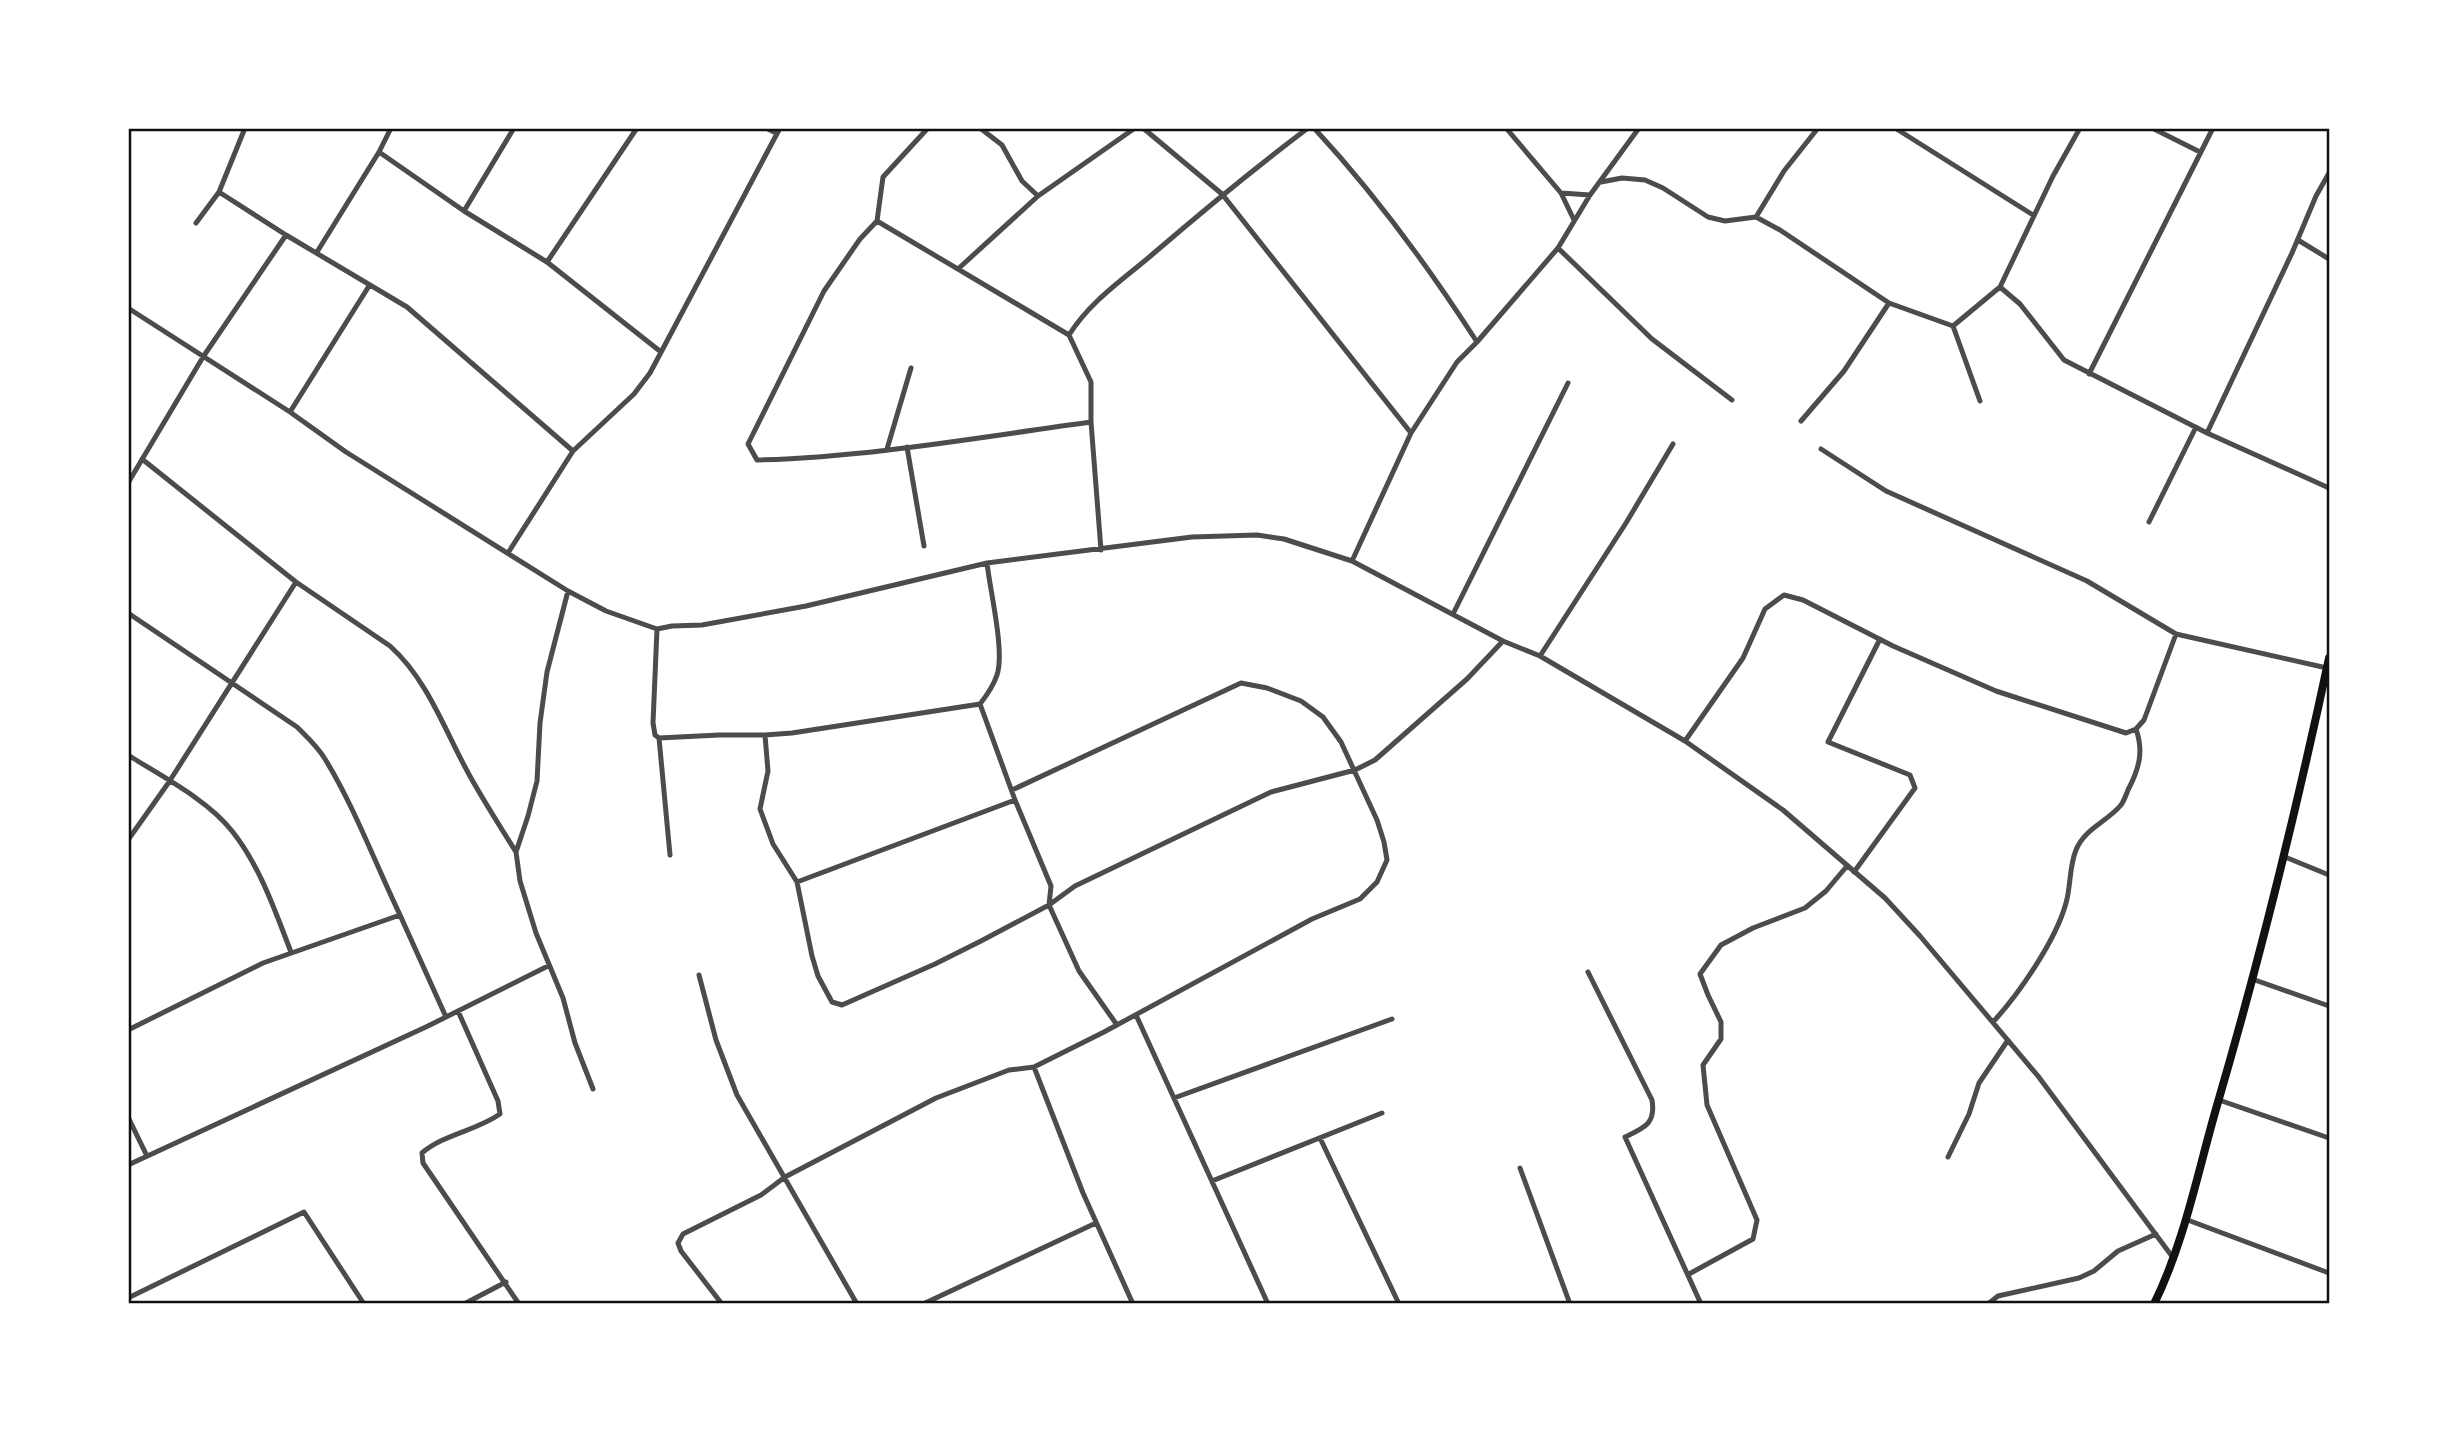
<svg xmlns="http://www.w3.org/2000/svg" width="2457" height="1432" viewBox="0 0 2457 1432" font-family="'Golos Text',sans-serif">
<rect width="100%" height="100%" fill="#fff"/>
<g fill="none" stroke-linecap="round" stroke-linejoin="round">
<path stroke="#4c4c4c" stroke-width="5" d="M 766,128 L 776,133
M 928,128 L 883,177 L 877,221 L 860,239 L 824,291 L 748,444 L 757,460 C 869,457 980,437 1091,422
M 980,128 L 1002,145 L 1022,181 L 1038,196
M 1143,128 L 1222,194 L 1411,433
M 1314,128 C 1375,194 1428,266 1477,342
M 1506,128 L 1561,193 L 1574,220
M 1895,128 L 2033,215
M 2152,128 L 2200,152
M 379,152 L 464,211 L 547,262 L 661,352
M 1601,182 L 1622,178 L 1645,180 L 1663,188 L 1708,217 L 1725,221 L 1756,217 L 1780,230 L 1889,303 L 1953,326
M 219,192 L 286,235 L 407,307 L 573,451
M 1561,193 L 1590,195
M 464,211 L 514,128
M 1756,217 L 1784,171 L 1818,128
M 877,221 L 1069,335
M 196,223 L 219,192 L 245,128
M 2298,240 L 2329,259
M 1558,248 L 1652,339 L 1732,400
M 317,252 L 379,152 L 391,128
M 547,262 L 637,128
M 958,269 L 1038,196 L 1135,128
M 2000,287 L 2020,304 L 2064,360 L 2207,433 L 2329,488
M 128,308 L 290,412 L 346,452 L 568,591 L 606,611 L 657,629 L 672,626 L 702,625 L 806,606 L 987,563 L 1192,537 L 1257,535 L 1284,539 L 1352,561 L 1503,641 L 1540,656 L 1685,741 L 1783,810 L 1885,898 L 1920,936 L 2038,1076 L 2174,1259
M 1953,326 L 2000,287 L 2053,176 L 2080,128
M 1953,326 L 1980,401
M 2089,374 L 2213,128
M 290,412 L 369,286
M 1801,421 L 1844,371 L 1889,303
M 2207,433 L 2292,253 L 2316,196 L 2329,173
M 907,447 L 924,546
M 887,449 L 911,368
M 1821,449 L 1886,491 L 2087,581 L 2176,634 L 2327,668
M 142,459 L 296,582 L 390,646 C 429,681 446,734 471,778 C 485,803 501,828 516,852
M 128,483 L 203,357 L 286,235
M 2149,522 L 2196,427
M 1101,550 L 1091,422 L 1091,382 L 1069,335 C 1090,301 1124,279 1154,253 C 1204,210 1255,168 1308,128
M 508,553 L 573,451 L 634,394 L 650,373 L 780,128
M 1352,561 L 1411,433 L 1457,362 L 1477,342 L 1558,248 L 1590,195 L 1639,128
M 987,563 C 990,591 1005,651 997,675 C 993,687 987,695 980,704 L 792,733 L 765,735 L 768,771 L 760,809 L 773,844 L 797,882 L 812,956 L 818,976 L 832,1002 L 842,1005 L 935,964 L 981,941 L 1049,905 L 1075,886 L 1271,792 L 1355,770 L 1375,760 L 1467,679 L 1503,641
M 568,591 L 547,672 L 540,723 L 537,781 L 528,816 L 516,852 L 520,881 L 536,933 L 563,998 L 575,1043 L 593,1089
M 128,613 L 297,727 C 307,737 318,747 325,759 C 354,806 376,865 400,915
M 1453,614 L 1568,383
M 657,629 L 653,723 L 655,735 L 659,738 L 670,855
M 1540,656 L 1626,523 L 1673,444
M 980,704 L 1015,800 L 1051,886 L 1049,905 L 1079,971 L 1117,1025
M 659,738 L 719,735 L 765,735
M 1685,741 L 1743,658 L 1765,609 L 1784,595 L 1803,600 L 1893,646 L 1996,691 L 2126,733 L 2136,729 L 2144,720 L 2176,634
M 128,755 C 161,776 208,800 232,831 C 260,866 275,911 291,952
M 128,840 L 169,782 L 296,582
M 2285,857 L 2329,875
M 1854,872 L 1915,788 L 1910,775 L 1828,742 L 1880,639
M 797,882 L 1015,800
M 1588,972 L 1652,1100 C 1656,1124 1644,1128 1625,1137 L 1701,1304
M 699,975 L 716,1040 L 737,1095 L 857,1304
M 2252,979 L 2329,1006
M 458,1011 L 498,1101 L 500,1114 C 476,1131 444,1134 422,1153 L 423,1163 L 519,1304
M 1136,1015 L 1268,1304
M 1993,1022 C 2019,994 2056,940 2066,903 C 2071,886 2069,867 2076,850 C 2084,829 2108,821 2121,805 C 2124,801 2126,795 2128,790 C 2139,769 2144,752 2136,729
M 128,1030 L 263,963 L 400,915 L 446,1017
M 1034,1067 L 1083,1193 L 1133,1304
M 1174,1098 L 1392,1019
M 2219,1100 L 2329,1138
M 128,1117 L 147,1156
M 1320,1138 L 1399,1304
M 1948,1157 L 1969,1114 L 1979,1083 L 2008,1040
M 128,1165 L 428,1026 L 548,966
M 1520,1168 L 1570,1304
M 1212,1181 L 1382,1113
M 2185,1219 L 2329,1273
M 1689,1274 L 1753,1239 L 1757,1220 L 1707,1105 L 1703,1065 L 1721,1039 L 1721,1022 L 1708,995 L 1700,974 L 1721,945 L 1753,928 L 1805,908 L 1826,891 L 1847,866
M 128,1298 L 304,1212 L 364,1304
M 464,1304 L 506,1282
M 722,1304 L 681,1251 L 678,1243 L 683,1234 L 761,1195 L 785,1177 L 936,1098 L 1009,1070 L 1034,1067 L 1104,1032 L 1312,919 L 1360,899 L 1377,882 L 1387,860 L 1384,842 L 1377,820 L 1341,742 L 1323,717 L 1301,701 L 1267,688 L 1241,683 L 1012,790
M 923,1304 L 1096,1223
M 1988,1304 L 1998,1296 L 2079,1278 L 2094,1271 L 2118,1251 L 2156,1234"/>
<path stroke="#111" stroke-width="8" d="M 2154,1304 C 2185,1241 2198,1170 2218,1102 C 2261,955 2297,807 2329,658"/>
</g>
<rect width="2457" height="1432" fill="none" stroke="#ffffff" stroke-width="259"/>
<rect x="130" y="130" width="2198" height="1172" fill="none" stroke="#111" stroke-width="2.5"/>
</svg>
